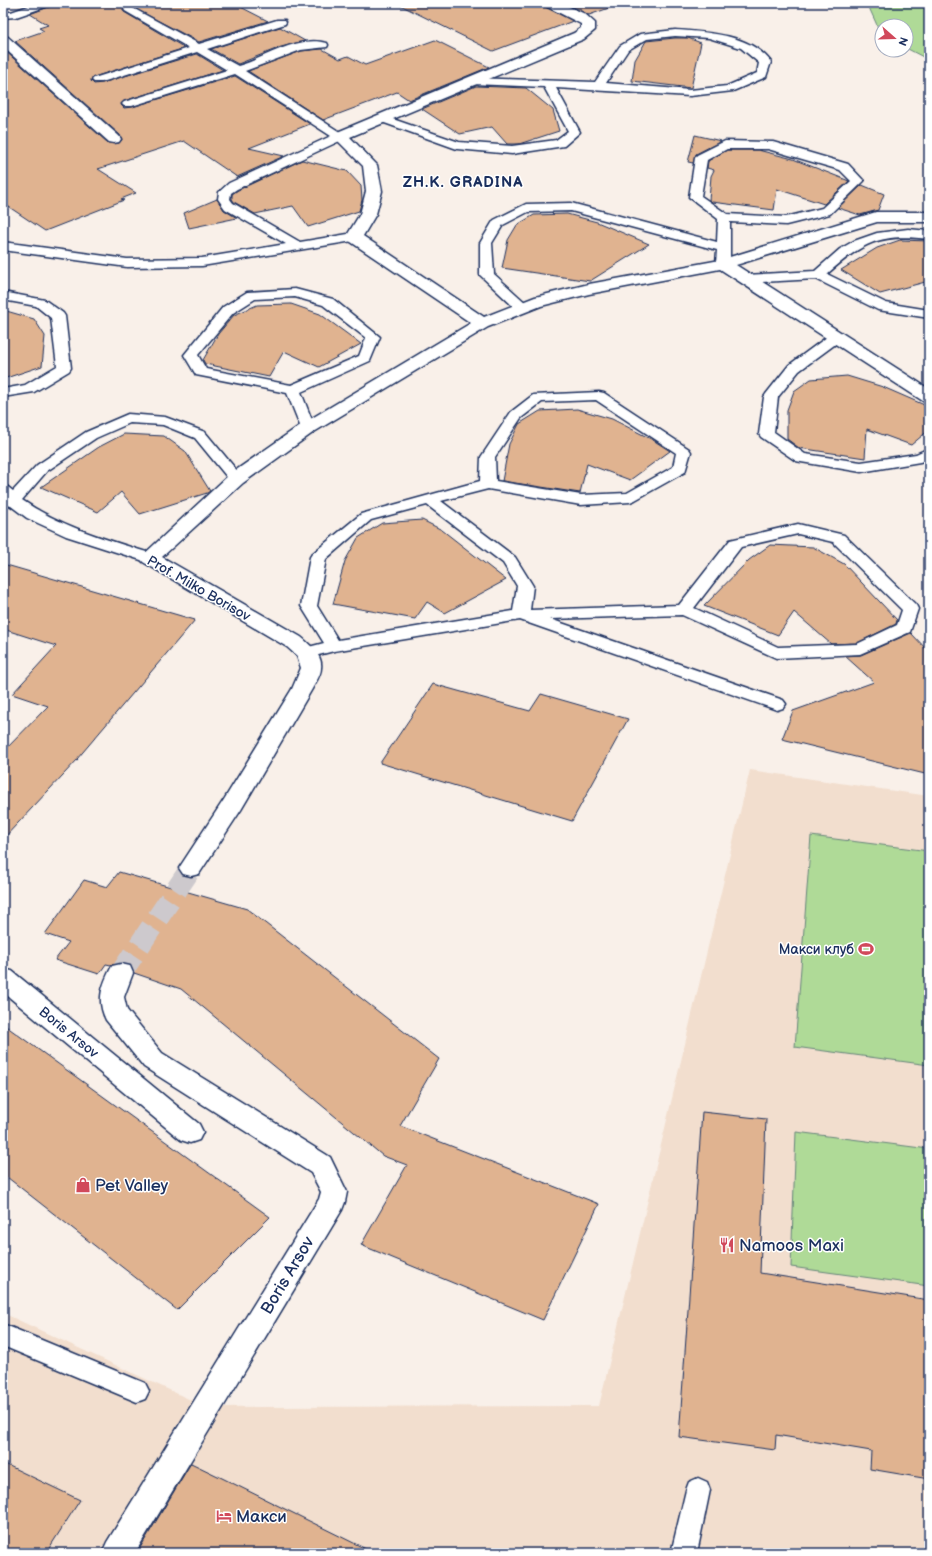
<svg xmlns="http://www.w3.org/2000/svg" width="932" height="1556" viewBox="0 0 932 1556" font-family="'Balsamiq Sans',sans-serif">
<rect width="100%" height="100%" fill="#f9f0e9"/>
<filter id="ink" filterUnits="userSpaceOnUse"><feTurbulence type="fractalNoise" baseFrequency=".025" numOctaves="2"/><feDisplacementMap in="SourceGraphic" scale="8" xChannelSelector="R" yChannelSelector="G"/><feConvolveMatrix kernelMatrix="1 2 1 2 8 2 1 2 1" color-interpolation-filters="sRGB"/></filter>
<g filter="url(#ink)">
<path fill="#f2dece" d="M 750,770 L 929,796 L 929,1553 L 3,1553 L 3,1313 L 206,1407 L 599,1406 Z"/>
<path fill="#afda97" stroke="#65847a" d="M 867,3 L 929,3 L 929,60 L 906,48 L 906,26 L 882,26 L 882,35 L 881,34 Z
M 811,836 L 929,851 L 929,1065 L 795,1047 Z
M 796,1132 L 929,1149 L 929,1286 L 791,1267 Z"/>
<path fill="#e0b390" stroke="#1b2f5e" d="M 53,3 L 233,3 L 268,21 L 199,42 L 128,5 L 123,9 L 124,12 L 185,48 L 94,77 L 91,81 L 94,84 L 102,83 L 197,54 L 223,70 L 124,101 L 121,105 L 124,108 L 132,107 L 235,76 L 310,124 L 249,148 L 284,156 L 237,177 L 184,141 L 98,169 L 136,193 L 121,199 L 124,200 L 45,231 L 3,203 L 3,49 L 108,143 L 119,143 L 122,140 L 120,135 L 15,41 L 44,31 L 39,28 L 48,25 L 30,14 L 51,6 Z
M 396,3 L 544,3 L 545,7 L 573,21 L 493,51 Z
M 565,3 L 611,3 L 612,7 L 589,15 Z
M 280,27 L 305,41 L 281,47 L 238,64 L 211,49 Z
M 675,38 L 688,38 L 701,43 L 691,88 L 632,81 L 635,60 L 646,41 Z
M 435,40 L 489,67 L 409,100 L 397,92 L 323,120 L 248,71 L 301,51 L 322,49 L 340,59 L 348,56 L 365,65 Z
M 476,86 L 526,88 L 553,110 L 559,131 L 519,144 L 507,144 L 492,127 L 460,134 L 422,109 Z
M 695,135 L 721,141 L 696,154 L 693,163 L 688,162 Z
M 727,150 L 758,150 L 793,159 L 849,181 L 824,204 L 777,189 L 774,210 L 712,202 L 709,200 L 711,176 L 714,170 L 707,168 L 708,161 Z
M 302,160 L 347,171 L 361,186 L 362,200 L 359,211 L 308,227 L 293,206 L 255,214 L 234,202 L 232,199 L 232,194 L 238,190 Z
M 862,185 L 884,194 L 878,210 L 860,215 L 838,208 Z
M 217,199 L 224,210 L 237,218 L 189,228 L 184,213 Z
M 567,214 L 597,222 L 649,244 L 590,281 L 502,268 L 508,240 L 517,225 L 534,215 Z
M 900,240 L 929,241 L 929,281 L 880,294 L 841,270 L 877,248 Z
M 291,304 L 320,314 L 361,344 L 319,367 L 284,351 L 269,377 L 205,364 L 203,360 L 218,334 L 234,315 L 257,305 Z
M 3,310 L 34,319 L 45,336 L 42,366 L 3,379 Z
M 847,376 L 883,387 L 929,407 L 929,430 L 911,445 L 867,429 L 865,458 L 799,448 L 787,439 L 787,410 L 794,391 L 811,379 Z
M 577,409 L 612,419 L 653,440 L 670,451 L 630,480 L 587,464 L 580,493 L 502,481 L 509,444 L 519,424 L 540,411 Z
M 124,434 L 164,436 L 185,451 L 210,491 L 207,493 L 140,514 L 121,492 L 98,512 L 41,487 L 99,447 Z
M 422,520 L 442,530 L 506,580 L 445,613 L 427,602 L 415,619 L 333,604 L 345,561 L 358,538 L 382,523 Z
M 770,545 L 813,547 L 844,564 L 897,620 L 896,624 L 857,643 L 831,644 L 794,612 L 778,635 L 704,606 L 749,560 Z
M 3,564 L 195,620 L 77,759 L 78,759 L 3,839 L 3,752 L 48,706 L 12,694 L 56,646 L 3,629 Z
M 911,633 L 929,652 L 929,775 L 782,739 L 793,711 L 874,682 L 845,656 L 861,655 Z
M 433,684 L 530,711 L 541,694 L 628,719 L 572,821 L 380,763 Z
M 119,872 L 247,909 L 439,1059 L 400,1126 L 599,1204 L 543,1320 L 361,1245 L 407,1165 L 383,1156 L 181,989 L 134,973 L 130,965 L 121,963 L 111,965 L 106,964 L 99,974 L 55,960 L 69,942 L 45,934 L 84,880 L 107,887 Z
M 3,1024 L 270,1217 L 177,1310 L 3,1174 Z
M 702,1112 L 766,1119 L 760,1273 L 929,1300 L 929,1479 L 870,1469 L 871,1451 L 776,1435 L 775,1450 L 679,1437 Z
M 3,1463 L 80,1500 L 46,1553 L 3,1553 Z
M 191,1463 L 222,1478 L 374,1553 L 137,1553 Z"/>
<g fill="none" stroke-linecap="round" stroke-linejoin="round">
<path stroke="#cdc9cd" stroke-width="22" stroke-dasharray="22 11" stroke-linecap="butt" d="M 121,973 L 191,868"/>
<g stroke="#1b2f5e" stroke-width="3">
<path id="service" d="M 37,3 L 52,3 L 51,5 L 16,17 L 3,18 L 3,12 L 11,12 Z
M 129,6 L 199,44 L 277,20 L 285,20 L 286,22 L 285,24 L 207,49 L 238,66 C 266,58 296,35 327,43 L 328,45 L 327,47 L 301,50 L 245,71 L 346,136 L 344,139 L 237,189 L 231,193 L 230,199 L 233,203 L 300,242 L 354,233 L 359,234 L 360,237 L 359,240 L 202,266 L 127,267 L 3,250 L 3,242 L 127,259 L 202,258 L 286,244 L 225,209 L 218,199 L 219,192 L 229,183 L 331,136 L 235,74 L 132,106 L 124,106 L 122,104 L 124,102 L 227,70 L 197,52 L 102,82 L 94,82 L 92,80 L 94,78 L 189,48 L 125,11 L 124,9 Z
M 675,30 C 707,32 750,34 771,62 L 766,77 L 733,91 L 690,96 L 556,88 L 580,132 L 564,146 L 512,154 L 457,149 L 379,121 L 377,119 L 379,117 L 387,117 L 459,142 L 512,146 L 556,140 L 568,131 L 544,87 L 472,84 L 468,83 L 466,81 L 468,79 L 472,78 L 595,82 L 620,46 L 640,34 ZM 675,36 L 709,38 L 741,48 L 759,63 L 757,73 L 727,86 L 690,90 L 606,83 L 628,50 L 647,39 Z
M 725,141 L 773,142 L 848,164 L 864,181 L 830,214 L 786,225 L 730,222 L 730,264 L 728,267 L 718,267 L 716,264 L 717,250 L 571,211 L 528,212 L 503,225 L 492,243 L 494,274 L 527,304 L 529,307 L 527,310 L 517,310 L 480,275 L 480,243 L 492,223 L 494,220 L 526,204 L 571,203 L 717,242 L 718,219 L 689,197 L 695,158 L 697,155 ZM 727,149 L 768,149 L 840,170 L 851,181 L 822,208 L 786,217 L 727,214 L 701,196 L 707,160 Z
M 908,229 L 929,231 L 929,239 C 879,233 864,242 827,274 L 886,303 L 929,310 L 929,318 L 878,310 L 816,279 L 746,283 L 741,282 L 739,279 L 741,276 L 746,275 L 815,271 L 840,249 L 854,241 L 877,233 Z
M 295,289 L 333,299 L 380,337 L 370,361 L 301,392 L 315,428 L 313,431 L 308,432 L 303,431 L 301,428 L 287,393 L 196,375 L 184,355 L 223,307 L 247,292 ZM 295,297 L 323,305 L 366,338 L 359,356 L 291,385 L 206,369 L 198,355 L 233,313 L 255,299 Z
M 3,292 L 45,300 L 63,313 L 65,316 L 71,368 L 69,371 L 34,392 L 3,397 L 3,389 L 25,385 L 57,366 L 51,318 L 36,306 L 3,300 Z
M 836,333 L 841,334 L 843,337 L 841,340 L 799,371 L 778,397 L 774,432 L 805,454 L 861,462 L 916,454 L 929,448 L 929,459 L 920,462 L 861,472 L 801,462 L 796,461 L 761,437 L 759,434 L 764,397 L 766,394 L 789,365 L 831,334 Z
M 599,392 L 604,393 L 689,449 L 691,452 L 685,472 L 635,500 L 630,502 L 581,505 L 488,489 L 441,501 L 515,557 L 533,586 L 530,610 L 679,605 L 730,540 L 798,524 L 844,535 L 916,605 L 918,609 L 910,632 L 860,654 L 776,658 L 682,615 L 550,619 L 783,700 L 786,704 L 783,708 L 777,710 L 520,620 L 334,651 L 307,658 L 301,657 L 299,653 L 301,649 L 324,643 L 301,606 L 310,557 L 312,554 L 361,514 L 480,481 L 481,457 L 511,412 L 533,395 ZM 596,400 L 676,453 L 673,467 L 627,493 L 581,495 L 496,481 L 495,457 L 521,418 L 542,402 ZM 427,505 L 503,563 L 517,586 L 513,611 L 338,640 L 317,606 L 326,559 L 371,520 ZM 798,534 L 833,542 L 902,610 L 897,625 L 857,644 L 778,647 L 694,608 L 741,547 Z
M 128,414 L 165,417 L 205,432 L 244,479 L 241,482 L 236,484 L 231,482 L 195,438 L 163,425 L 130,423 L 96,438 L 47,471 L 22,500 C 63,528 109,540 156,555 L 158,558 L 156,561 L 150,563 L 144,561 L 66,536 L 27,518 L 11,506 L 7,505 L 3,499 L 3,485 L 8,487 L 13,491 L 37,465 L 86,432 Z
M 3,1324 L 145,1383 L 149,1391 L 145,1399 L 137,1402 L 3,1346 Z
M 698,1478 L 707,1482 L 710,1490 L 697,1553 L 671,1553 L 686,1490 L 689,1482 Z"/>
</g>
<g stroke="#1b2f5e" stroke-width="3">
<path id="minor" d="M 545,3 L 561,3 L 585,14 L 595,23 L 595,30 L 584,39 L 350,137 L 377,165 L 382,191 L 376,214 L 363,236 L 484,317 L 535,297 L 589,284 L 720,260 L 876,212 L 929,212 L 929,222 L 877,222 L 736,265 L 929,389 L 929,402 L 923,401 L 720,269 L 589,294 L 541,306 L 488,327 L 314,432 L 243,483 L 162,557 L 301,637 C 310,645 323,655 321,668 C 321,675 315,683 312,689 L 241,810 L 199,874 L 191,876 L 183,874 L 179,868 L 183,862 L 225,798 L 292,689 L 301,668 L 297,656 L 287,647 L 143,562 L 140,558 L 229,475 L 302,424 L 471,323 L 348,240 L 346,237 L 360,214 L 366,191 L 363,166 L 333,136 L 335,133 L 574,33 L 581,28 L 581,24 L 546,6 Z
M 3,36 L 8,37 L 119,136 L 121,139 L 119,142 L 114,143 L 109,142 L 3,47 Z
M 121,964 L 130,966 L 133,973 L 124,997 L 127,1010 L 162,1053 L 330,1157 L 347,1192 L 345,1202 L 342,1210 L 135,1553 L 102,1553 L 107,1542 L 319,1199 L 321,1192 L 311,1173 L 144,1067 L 106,1020 C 96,1000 102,985 112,966 Z
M 3,969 L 12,971 L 199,1124 L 203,1132 L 199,1140 L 190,1143 L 181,1140 L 3,992 Z"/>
</g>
<use href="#service" fill="#fff" fill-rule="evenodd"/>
<use href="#minor" fill="#fff" fill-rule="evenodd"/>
</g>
</g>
<defs>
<g id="stadium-bare" transform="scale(1.2)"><path d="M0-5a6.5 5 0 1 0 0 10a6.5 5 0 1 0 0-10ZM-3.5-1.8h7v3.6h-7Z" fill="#d1495b" stroke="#fff" stroke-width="2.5" paint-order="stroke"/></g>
<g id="shop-bare" transform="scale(1.2)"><path d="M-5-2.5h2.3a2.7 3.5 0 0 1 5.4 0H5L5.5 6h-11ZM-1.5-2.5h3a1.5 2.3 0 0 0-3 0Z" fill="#d1495b" stroke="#fff" stroke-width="2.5" paint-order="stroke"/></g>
<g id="restaurant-bare" transform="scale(1.2)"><path d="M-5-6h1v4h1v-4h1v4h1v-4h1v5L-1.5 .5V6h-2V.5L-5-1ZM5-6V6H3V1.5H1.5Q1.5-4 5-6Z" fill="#d1495b" stroke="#fff" stroke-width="2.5" paint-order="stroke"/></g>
<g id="hotel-bare" transform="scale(1.2)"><path d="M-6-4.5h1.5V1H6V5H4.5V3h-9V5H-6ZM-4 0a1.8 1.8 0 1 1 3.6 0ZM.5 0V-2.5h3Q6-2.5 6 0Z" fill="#d1495b" stroke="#fff" stroke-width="2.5" paint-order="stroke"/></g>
</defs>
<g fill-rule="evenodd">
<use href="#stadium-bare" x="866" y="949"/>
<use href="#shop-bare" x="83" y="1185"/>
<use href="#restaurant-bare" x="727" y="1245"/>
<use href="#hotel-bare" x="224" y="1516"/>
</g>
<g text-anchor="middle" stroke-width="3" stroke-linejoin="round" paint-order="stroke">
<g font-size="14" fill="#1b2f5e" stroke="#fff">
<text transform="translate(199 588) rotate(30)" y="5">Prof. Milko Borisov</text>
<text transform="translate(69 1032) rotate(39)" y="5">Boris Arsov</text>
</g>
<g font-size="14" fill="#1b2f5e" stroke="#fff" text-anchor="end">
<text x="854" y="954">Макси клуб</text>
</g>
<g font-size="15" font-weight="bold" letter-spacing="1" fill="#1b2f5e" stroke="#fff">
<text x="463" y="187">ZH.K. GRADINA</text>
</g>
<g font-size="17" fill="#1b2f5e" stroke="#fff" text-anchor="start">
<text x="95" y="1191">Pet Valley</text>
<text x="739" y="1251">Namoos Maxi</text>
<text x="236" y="1522">Макси</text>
</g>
<g font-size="17" fill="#1b2f5e" stroke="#fff">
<text transform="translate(287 1275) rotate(-59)" y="6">Boris Arsov</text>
</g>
</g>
<rect width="932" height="1556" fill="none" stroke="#fff" stroke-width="16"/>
<rect x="8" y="8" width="916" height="1540" fill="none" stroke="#1b2f5e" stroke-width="1.5" filter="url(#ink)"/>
<g transform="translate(894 38) rotate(110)"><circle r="19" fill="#ffffff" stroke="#a4acbf"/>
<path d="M0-3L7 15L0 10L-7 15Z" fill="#d1495b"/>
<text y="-6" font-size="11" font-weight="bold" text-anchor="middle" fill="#1b2f5e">N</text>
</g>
</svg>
